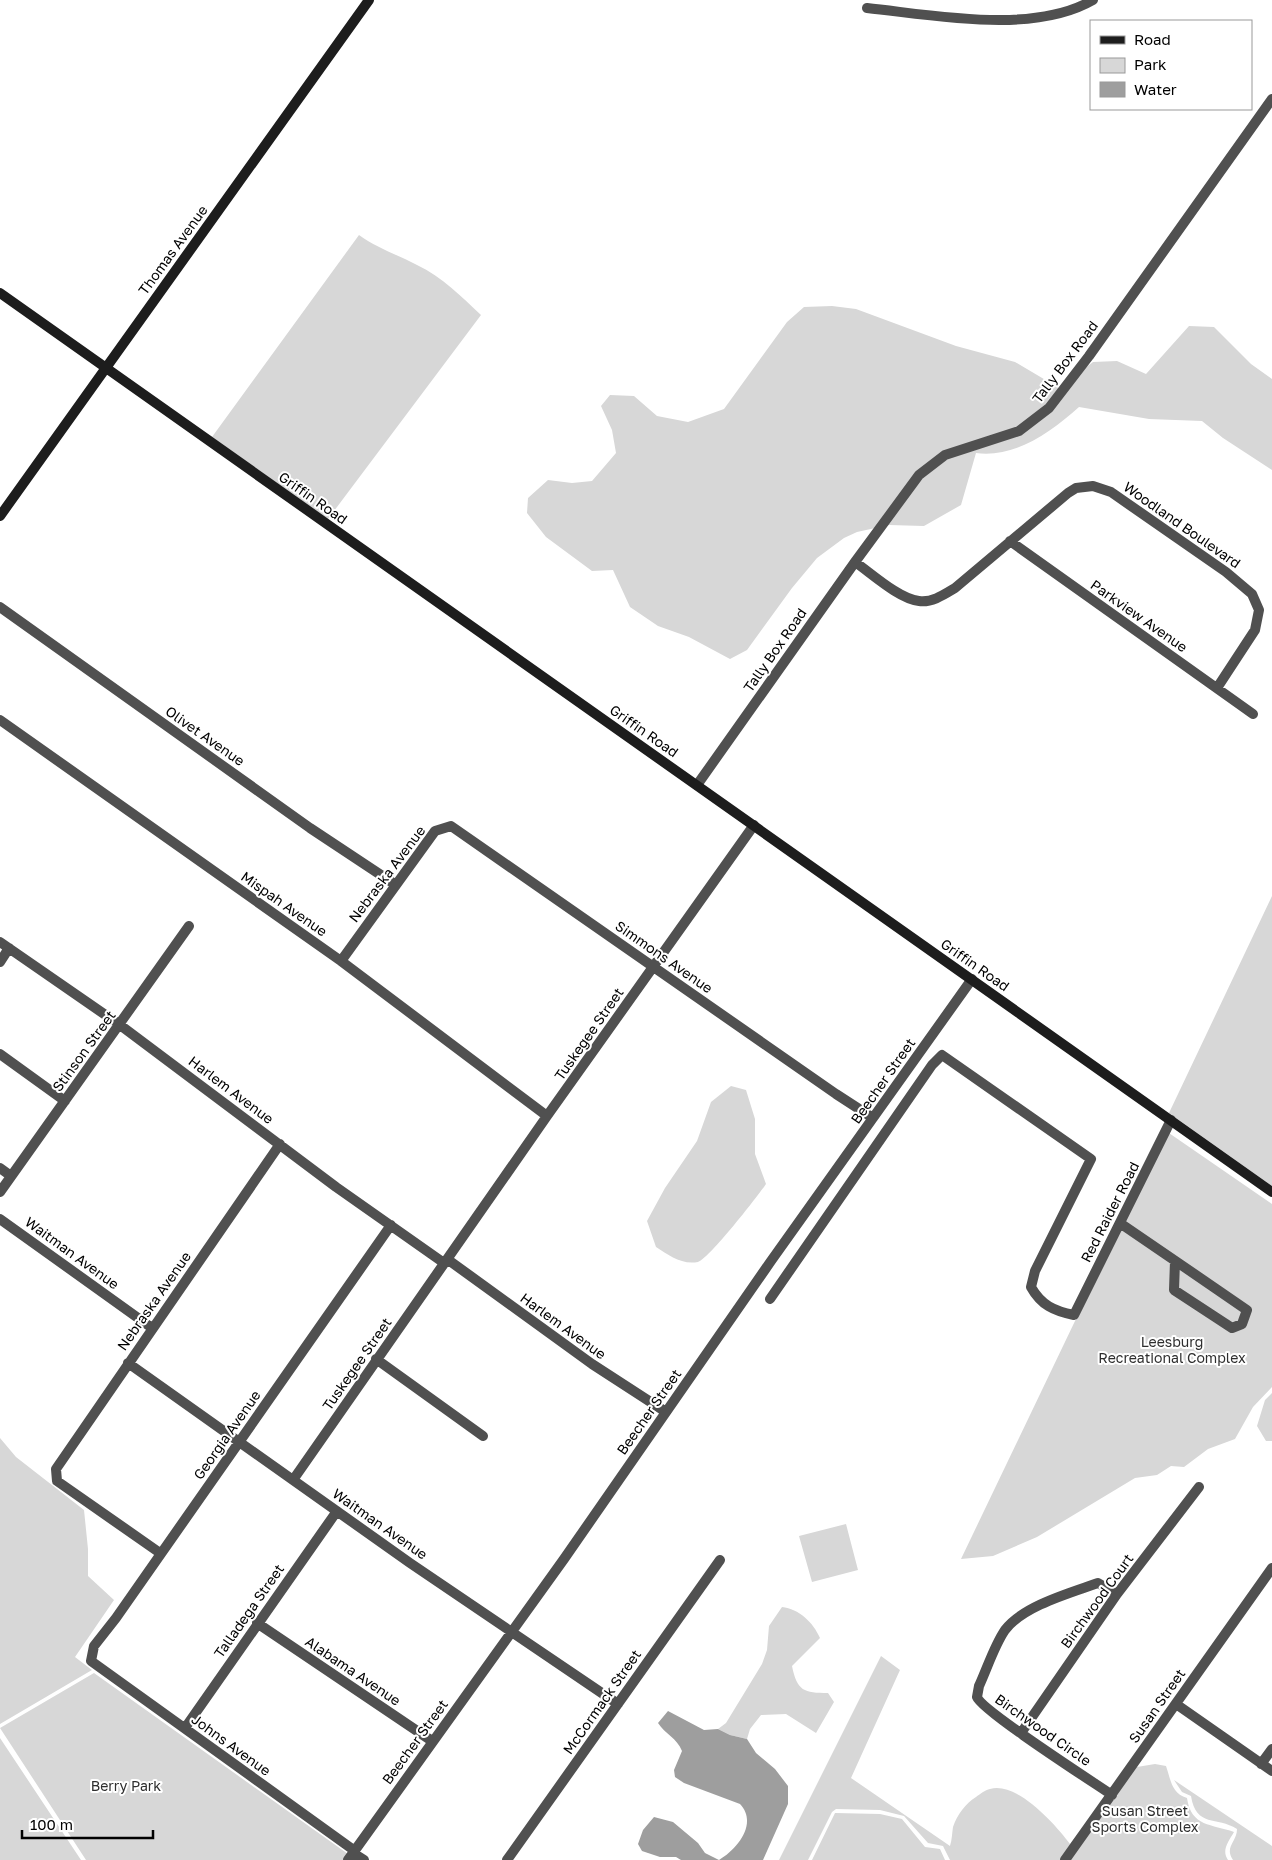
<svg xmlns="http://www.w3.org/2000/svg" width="1272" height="1860" viewBox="0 0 1272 1860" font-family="'Golos Text',sans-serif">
<rect width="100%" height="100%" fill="#fff"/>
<path fill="#d7d7d7" d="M 359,235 C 377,248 398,255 417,265 C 442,277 462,297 481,315 L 328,519 L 212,437 Z
M 832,306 L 856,309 L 956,346 L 1015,362 L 1059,388 L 1093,362 L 1117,361 L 1146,374 L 1189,326 L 1214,327 L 1251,364 L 1272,379 L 1272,470 L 1223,438 L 1202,421 L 1149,419 L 1079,407 C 1050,433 1015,458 976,453 L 961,505 L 924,526 L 889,525 L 857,532 L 844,538 L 817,558 L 792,588 L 747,650 L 730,659 L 689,637 L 658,626 L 630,607 L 613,570 L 592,571 L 546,537 L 527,513 L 528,498 L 548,480 L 572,483 L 592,481 L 616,453 L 612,430 L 601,406 L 610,395 L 634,396 L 657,416 L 688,422 L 724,409 L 787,322 L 804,307 Z
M 1272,896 L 1272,1186 L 1169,1113 Z
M 731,1086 L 746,1090 L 755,1119 L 755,1154 L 766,1184 C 758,1196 708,1260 698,1262 C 681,1265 669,1255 656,1247 L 647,1221 L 665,1188 L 697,1141 L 711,1102 Z
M 1166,1131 L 1272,1204 L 1272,1387 L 1253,1407 L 1235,1439 L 1208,1449 L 1184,1467 L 1171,1466 L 1157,1475 L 1135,1478 L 1037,1537 L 993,1556 L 961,1559 Z
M 1272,1393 L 1272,1441 L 1266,1441 L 1257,1426 L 1265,1400 Z
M 0,1438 L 16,1457 L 84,1510 L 88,1549 L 88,1576 L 114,1600 L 75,1657 L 92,1670 L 0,1724 Z
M 846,1524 L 858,1570 L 812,1582 L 799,1536 Z
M 782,1607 C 799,1609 813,1622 820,1638 L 792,1666 C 797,1691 804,1693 828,1693 L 834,1702 L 816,1733 L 786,1714 L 761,1715 L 750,1729 L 747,1739 L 730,1735 L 718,1729 L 726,1723 L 762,1664 L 767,1650 L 769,1626 Z
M 881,1656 L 900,1670 L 851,1778 L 950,1846 C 952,1840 952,1833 953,1827 C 957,1815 966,1803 976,1797 C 980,1794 985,1790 990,1789 C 1017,1781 1056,1825 1070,1844 L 1101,1804 L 1060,1860 L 950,1860 L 943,1846 L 928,1843 L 904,1816 L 880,1810 L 836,1809 L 832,1812 L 808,1860 L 779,1860 Z
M 94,1673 L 348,1854 L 343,1860 L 86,1860 L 0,1728 Z
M 0,1738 L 81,1860 L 0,1860 Z
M 1155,1764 L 1166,1766 C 1171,1780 1171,1793 1187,1798 C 1191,1827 1212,1824 1234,1832 C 1229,1841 1221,1850 1228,1860 L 1065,1860 L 1131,1768 Z
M 1174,1780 L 1272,1846 L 1272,1860 L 1233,1860 C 1224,1847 1237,1842 1237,1829 C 1217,1816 1196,1828 1191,1796 L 1182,1792 Z
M 835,1813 L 880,1814 L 902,1819 L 925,1847 L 940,1849 L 945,1860 L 812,1860 Z"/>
<path fill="#9e9e9e" d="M 668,1711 L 704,1730 L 718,1729 L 730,1735 L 747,1739 L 756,1753 L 775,1769 L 788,1786 L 788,1804 L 763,1860 L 681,1860 L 676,1857 L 660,1857 L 642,1851 L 638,1844 L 643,1830 L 654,1817 L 673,1822 L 698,1843 L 705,1853 L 719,1860 C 738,1849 758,1823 740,1804 L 684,1783 L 675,1777 L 674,1770 L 682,1751 C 677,1738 665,1734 658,1723 Z"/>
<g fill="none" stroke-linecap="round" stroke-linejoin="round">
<path stroke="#505050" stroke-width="10" d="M 867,8 C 934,15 1033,35 1093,0
M 1010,541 L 1253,714
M 855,562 C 871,573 899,599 919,601 C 932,603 945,594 955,588 L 1068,493 L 1076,488 L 1093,486 L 1111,492 L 1226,572 L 1252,594 L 1259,610 L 1255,630 L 1217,688
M 0,607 L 310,828 L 396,885
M 0,720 L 341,961 L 547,1116
M 697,785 L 855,562 L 919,475 L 945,455 L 1019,431 L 1049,408 L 1089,356 L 1272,99
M 0,942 L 120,1025 L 336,1187 L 444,1263
M 341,961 L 435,831 L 451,826 L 836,1094 L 873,1118
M 0,962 L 9,948
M 0,1054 L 65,1101
M 0,1168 L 11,1176
M 0,1192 L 189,926
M 0,1219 L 152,1328
M 1120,1223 L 1247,1310 L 1242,1324 L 1232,1328 L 1174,1290 L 1175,1261
M 447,1259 L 592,1364 L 666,1412
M 770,1299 L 932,1065 L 942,1055 L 1091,1159 L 1035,1271 L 1031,1287 C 1041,1305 1054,1311 1074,1315 L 1171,1120
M 376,1359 L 483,1436
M 128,1363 L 410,1563 L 618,1704
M 293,1480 L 547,1116 L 754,825
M 160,1553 L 57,1481 L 56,1469 L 280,1144
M 257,1623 L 432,1741
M 1176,1704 L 1272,1771
M 185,1728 L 337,1511
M 1021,1733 L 1117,1594 L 1199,1487
M 1261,1764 L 1272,1749
M 1112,1795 C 1093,1782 981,1710 977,1697 L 979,1686 C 987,1669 994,1646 1005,1630 C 1023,1606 1070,1593 1098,1583 L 1117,1594
M 355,1851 L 91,1661 L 94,1646 L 116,1618 L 391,1225
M 353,1853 L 364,1860
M 348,1860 L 564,1559 L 771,1261 L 972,979
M 507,1860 L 720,1560
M 1065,1860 L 1272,1568"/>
<path stroke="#1d1d1d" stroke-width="10" d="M 0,293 L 1272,1192
M 0,516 L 369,0"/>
</g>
<g text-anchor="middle" stroke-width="4" stroke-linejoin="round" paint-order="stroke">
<g font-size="14" fill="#000" stroke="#fff">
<text transform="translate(173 250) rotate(-54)" y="5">Thomas Avenue</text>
<text transform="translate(1065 362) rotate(-53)" y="5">Tally Box Road</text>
<text transform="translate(313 498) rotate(35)" y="5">Griffin Road</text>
<text transform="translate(1182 525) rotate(35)" y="5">Woodland Boulevard</text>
<text transform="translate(1139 616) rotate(35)" y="5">Parkview Avenue</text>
<text transform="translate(775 650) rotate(-55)" y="5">Tally Box Road</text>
<text transform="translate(644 731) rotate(35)" y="5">Griffin Road</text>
<text transform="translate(205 736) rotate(35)" y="5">Olivet Avenue</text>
<text transform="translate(387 874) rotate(-53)" y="5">Nebraska Avenue</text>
<text transform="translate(284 904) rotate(35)" y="5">Mispah Avenue</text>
<text transform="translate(664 957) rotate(35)" y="5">Simmons Avenue</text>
<text transform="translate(975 965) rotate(35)" y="5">Griffin Road</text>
<text transform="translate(589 1034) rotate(-55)" y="5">Tuskegee Street</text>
<text transform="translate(84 1051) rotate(-54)" y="5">Stinson Street</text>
<text transform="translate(883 1081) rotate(-55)" y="5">Beecher Street</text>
<text transform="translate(231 1090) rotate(37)" y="5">Harlem Avenue</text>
<text transform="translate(1110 1212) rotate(-63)" y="5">Red Raider Road</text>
<text transform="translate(72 1253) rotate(36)" y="5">Waitman Avenue</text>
<text transform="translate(154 1301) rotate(-55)" y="5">Nebraska Avenue</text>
<text transform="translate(563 1326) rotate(36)" y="5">Harlem Avenue</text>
<text transform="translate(357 1364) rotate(-55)" y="5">Tuskegee Street</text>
<text transform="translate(649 1412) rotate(-55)" y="5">Beecher Street</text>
<text transform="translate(227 1435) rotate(-55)" y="5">Georgia Avenue</text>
<text transform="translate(380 1524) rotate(35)" y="5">Waitman Avenue</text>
<text transform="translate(1097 1601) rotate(-54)" y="5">Birchwood Court</text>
<text transform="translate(249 1611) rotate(-55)" y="5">Talladega Street</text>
<text transform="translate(353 1671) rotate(34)" y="5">Alabama Avenue</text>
<text transform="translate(602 1702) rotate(-55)" y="5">McCormack Street</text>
<text transform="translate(1157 1706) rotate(-55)" y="5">Susan Street</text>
<text transform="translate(1043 1730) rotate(35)" y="5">Birchwood Circle</text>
<text transform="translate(415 1742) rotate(-54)" y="5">Beecher Street</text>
<text transform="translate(231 1745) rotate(36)" y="5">Johns Avenue</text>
</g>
<g font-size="14" fill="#2e2e2e" stroke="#fff">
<text x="1172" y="1347">Leesburg<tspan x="1172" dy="16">Recreational Complex</tspan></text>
<text x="126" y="1791">Berry Park</text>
<text x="1145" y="1816">Susan Street<tspan x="1145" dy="16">Sports Complex</tspan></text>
</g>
</g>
<rect x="1090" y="20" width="162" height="90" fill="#ffffff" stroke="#999999"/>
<rect x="1100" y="36" width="25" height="8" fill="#1d1d1d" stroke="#999999"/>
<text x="1134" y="45" font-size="15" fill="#000000">Road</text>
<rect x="1100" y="58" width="25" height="15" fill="#d7d7d7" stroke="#999999"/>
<text x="1134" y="70" font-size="15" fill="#000000">Park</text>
<rect x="1100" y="82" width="25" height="15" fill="#9e9e9e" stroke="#999999"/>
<text x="1134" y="95" font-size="15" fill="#000000">Water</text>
<path d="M22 1830v8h131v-8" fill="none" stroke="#000000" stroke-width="2.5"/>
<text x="30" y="1830" font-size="15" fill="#000000" stroke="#ffffff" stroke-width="4" paint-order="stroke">100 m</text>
</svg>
